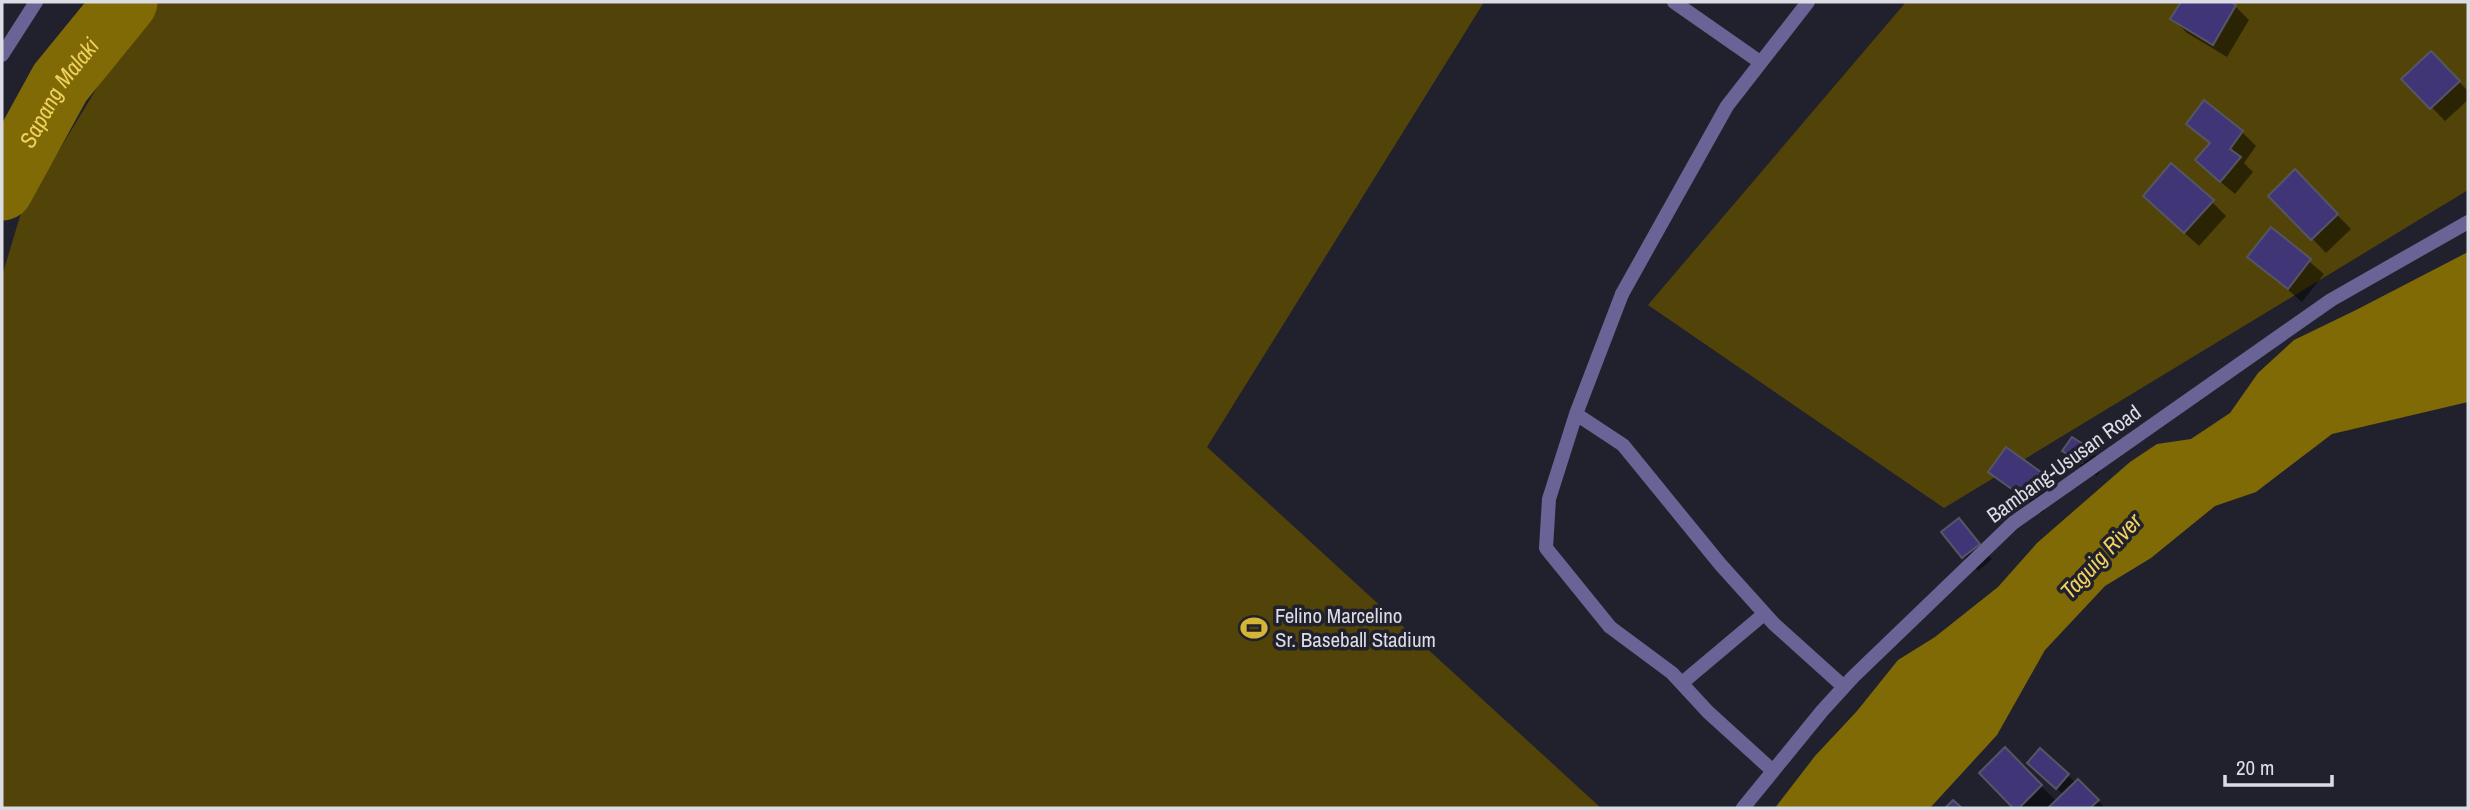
<svg xmlns="http://www.w3.org/2000/svg" width="2470" height="810" viewBox="0 0 2470 810" font-family="'Archivo Narrow',sans-serif">
<rect width="100%" height="100%" fill="#21202d"/>
<path fill="#524409" d="M 156,2 L 1484,2 L 1207,447 L 1601,808 L 2,808 L 2,276 L 21,213 L 137,22 Z
M 1906,2 L 2468,2 L 2468,190 L 1944,508 L 1648,305 Z"/>
<path fill="#806a05" d="M 2468,252 L 2468,402 L 2332,434 L 2256,492 L 2215,506 L 2151,558 L 2105,586 L 2045,650 L 1997,735 L 1930,808 L 1775,808 L 1815,756 L 1857,711 L 1898,660 L 1935,637 L 1998,587 L 2037,543 L 2130,462 L 2157,444 L 2191,439 L 2230,413 L 2258,373 L 2294,340 L 2356,310 Z"/>
<path fill="#0007" d="M 2183,2 L 2236,2 L 2234,5 L 2249,20 L 2227,57 L 2187,33 L 2173,19 Z
M 2431,53 L 2468,91 L 2468,100 L 2445,121 L 2404,79 Z
M 2188,124 L 2242,132 L 2256,146 L 2244,163 L 2253,172 L 2235,194 L 2211,174 L 2210,144 Z
M 2295,172 L 2351,229 L 2326,253 L 2271,196 Z
M 2212,202 L 2226,216 L 2199,246 L 2159,210 Z
M 2271,229 L 2324,274 L 2302,302 L 2249,256 Z
M 2006,450 L 2044,477 L 2058,491 L 2042,513 L 2004,485 L 1990,471 Z
M 2090,450 L 2104,464 L 2097,476 L 2079,465 L 2065,451 Z
M 1959,520 L 1992,559 L 1978,571 L 1964,557 Z
M 2005,750 L 2057,802 L 2064,795 L 2043,776 L 2040,751 L 2076,783 L 2078,781 L 2105,808 L 2016,808 L 1981,773 Z"/>
<g fill="none" stroke-linecap="round" stroke-linejoin="round">
<path stroke="#806a05" stroke-width="63" id="s1" d="M 2,189 L 60,83 L 126,2"/>
</g>
<path fill="#403576" stroke="#565564" stroke-width="2" d="M 2181,2 L 2231,2 L 2236,5 L 2213,45 L 2170,19 Z
M 2431,51 L 2460,81 L 2430,109 L 2401,79 Z
M 2204,100 L 2243,131 L 2230,149 L 2241,157 L 2220,182 L 2195,160 L 2210,143 L 2186,124 Z
M 2171,163 L 2214,200 L 2184,233 L 2143,196 Z
M 2295,169 L 2338,214 L 2311,240 L 2268,196 Z
M 2271,227 L 2311,259 L 2288,289 L 2247,257 Z
M 2072,437 L 2091,449 L 2082,463 L 2062,451 Z
M 2006,447 L 2045,475 L 2027,500 L 1988,472 Z
M 1959,518 L 1980,544 L 1962,558 L 1941,532 Z
M 2005,747 L 2042,785 L 2019,808 L 2013,808 L 1979,773 Z
M 2040,748 L 2069,774 L 2056,789 L 2027,763 Z
M 2078,779 L 2099,800 L 2090,808 L 2048,808 Z
M 1953,800 L 1962,808 L 1945,808 Z"/>
<g fill="none" stroke-linecap="round" stroke-linejoin="round">
<path stroke="#696495" stroke-width="14" d="M 1674,2 L 1760,62
M 1622,294 L 1727,106 L 1808,2"/>
<path stroke="#696495" stroke-width="14" d="M 1622,294 L 1576,414 L 1623,445 L 1720,564 L 1774,624 L 1844,687
M 1576,414 L 1549,499 L 1546,548 L 1610,627 L 1672,673 L 1708,712 L 1773,771
M 1682,683 L 1764,614
M 1743,808 L 1822,711 L 1853,677 L 2013,523 L 2331,300 L 2468,222"/>
<path stroke="#696495" stroke-width="14" d="M 2,55 L 36,2"/>
</g>
<defs>
<g id="stadium-bare" transform="scale(2.1)"><path d="M0-5a6.5 5 0 1 0 0 10a6.5 5 0 1 0 0-10ZM-3.5-1.8h7v3.6h-7Z" fill="#d4b535" stroke="#21202d" stroke-width="2.5" paint-order="stroke"/></g>
</defs>
<g fill-rule="evenodd">
<use href="#stadium-bare" x="1254" y="628"/>
</g>
<g text-anchor="middle" stroke-width="7" stroke-linejoin="round" paint-order="stroke">
<g font-size="21" fill="#dcdce5" stroke="#21202d">
<text transform="translate(2064 464) rotate(-36)" y="7">Bambang-Ususan Road</text>
</g>
<g font-size="21" fill="#dcdce5" stroke="#21202d" text-anchor="start">
<text x="1275" y="623">Felino Marcelino<tspan x="1275" dy="24">Sr. Baseball Stadium</tspan></text>
</g>
<g font-size="23" font-style="italic" fill="#efd15e" stroke="#21202d">
<text dy="8" stroke="none"><textPath href="#s1" startOffset="112">Sapang Malaki</textPath></text>
<text transform="translate(2101 556) rotate(-47)" y="8">Taguig River</text>
</g>
</g>
<rect width="2470" height="810" fill="none" stroke="#dcdce5" stroke-width="7"/>
<path d="M2225 775v10h107v-10" fill="none" stroke="#dcdce5" stroke-width="3.5"/>
<text x="2236" y="775" font-size="21" fill="#dcdce5" stroke="#21202d" stroke-width="5" paint-order="stroke">20 m</text>
</svg>
